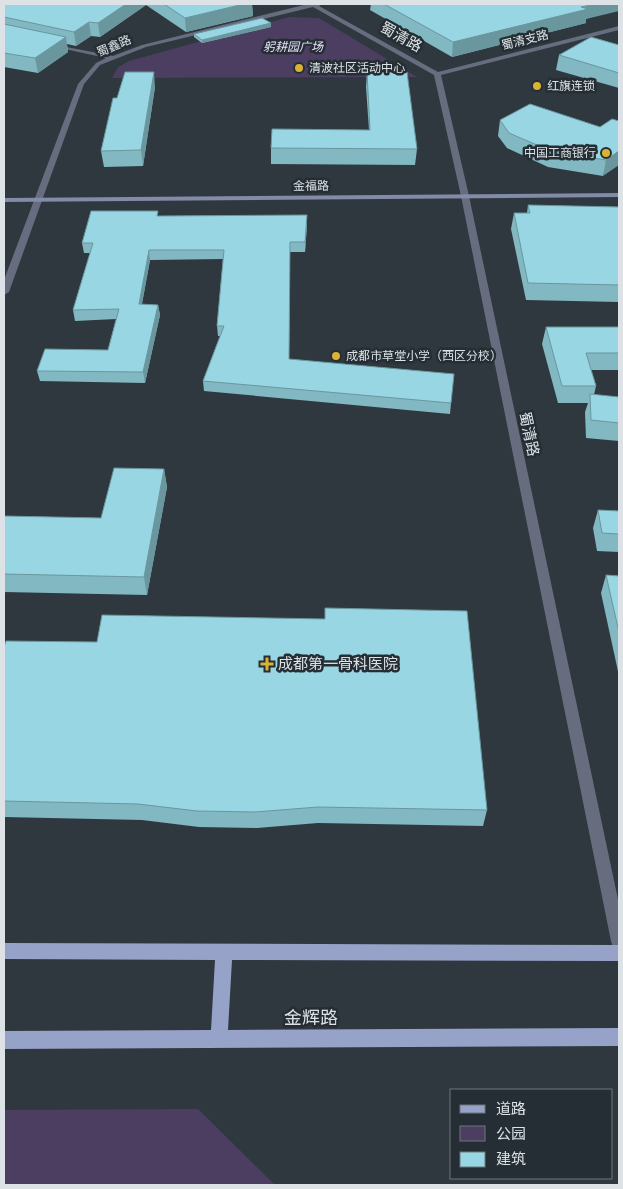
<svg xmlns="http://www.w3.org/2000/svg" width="623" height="1189" viewBox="0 0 623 1189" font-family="Merriweather,'Noto Sans SC',serif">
<rect width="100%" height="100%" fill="#2f383f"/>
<path fill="#4b3e60" d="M 289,17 L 319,18 L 417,77 L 112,78 L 118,67 L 129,61 Z
M 198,1109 L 275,1185 L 4,1185 L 4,1110 Z"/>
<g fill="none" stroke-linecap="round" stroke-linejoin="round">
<path fill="#676d7f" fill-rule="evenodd" d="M 308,4 L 322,4 L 319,6 L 438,72 L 619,26 L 619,30 L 441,75 L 469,196 L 619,904 L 619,949 L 613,947 L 611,941 L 461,196 L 434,75 L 313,7 L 146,47 L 100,65 L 84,84 L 9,292 L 4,295 L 4,280 L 78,84 L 96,63 L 106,58 L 51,46 L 51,44 L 113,56 L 142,45 Z"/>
<path fill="#828ba8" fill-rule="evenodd" d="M 619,193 L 619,197 L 4,202 L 4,198 Z"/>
<path fill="#96a2c7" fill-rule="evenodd" d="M 4,943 L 619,945 L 619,961 L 232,960 L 228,1030 L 619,1028 L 619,1046 L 4,1049 L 4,1031 L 211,1030 L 215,960 L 4,959 Z"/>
</g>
<path fill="#82b8c2" d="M 4,4 L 252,4 L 253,16 L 186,32 L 146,5 L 100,37 L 91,36 L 76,46 L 67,44 L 68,52 L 38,73 L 4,67 Z
M 371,4 L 619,4 L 586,19 L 586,23 L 452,57 L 370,10 Z
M 271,27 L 202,43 L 194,37 L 194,34 Z
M 619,45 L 619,88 L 556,70 L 559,55 Z
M 367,72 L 417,149 L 415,165 L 271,164 L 271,148 L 369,130 L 366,87 Z
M 155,87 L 143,166 L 104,167 L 101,151 L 117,98 Z
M 500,120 L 600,127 L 619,121 L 603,176 L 548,167 L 507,148 L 498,136 Z
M 528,205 L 619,207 L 619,302 L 526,300 L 511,229 L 514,213 L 527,213 Z
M 159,216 L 307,225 L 305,252 L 290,252 L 289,359 L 451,403 L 450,414 L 204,391 L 203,381 L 220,336 L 218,336 L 217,326 L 223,259 L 150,260 L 142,304 L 158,305 L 160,315 L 145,383 L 40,381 L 37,371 L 108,350 L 116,319 L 75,321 L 73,310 L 90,253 L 84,253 L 82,243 Z
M 546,327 L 619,327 L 619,370 L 591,370 L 596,386 L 594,395 L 619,397 L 619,441 L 586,438 L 585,412 L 588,403 L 558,403 L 542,344 Z
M 164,469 L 167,487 L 147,595 L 4,592 L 4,516 L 101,518 Z
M 598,510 L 619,511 L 619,552 L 597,551 L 593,528 Z
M 606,575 L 619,576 L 619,676 L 601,593 Z
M 4,647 L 487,810 L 483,826 L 318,823 L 257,828 L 199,827 L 142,820 L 4,817 Z"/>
<path fill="#6a969e" d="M 126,4 L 146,4 L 146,5 L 100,37 L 98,23 Z
M 244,4 L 252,4 L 253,16 L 186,32 L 185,18 Z
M 595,4 L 619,4 L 619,11 L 586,19 L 586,23 L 452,57 L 453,42 Z
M 89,22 L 91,36 L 76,46 L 74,32 Z
M 271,23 L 271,27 L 202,43 L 202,40 Z
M 66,37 L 68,52 L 38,73 L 35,58 Z
M 154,72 L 155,87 L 143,166 L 141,150 Z
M 619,151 L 619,165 L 603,176 L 606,160 Z
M 307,215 L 307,225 L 305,252 L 305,242 Z
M 149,250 L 150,260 L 140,314 L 139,304 Z
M 158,305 L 160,315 L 145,383 L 143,372 Z
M 164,469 L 167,487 L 147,595 L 144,577 Z"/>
<path fill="#97d6e2" stroke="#6a969e" d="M 4,4 L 126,4 L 98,23 L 89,22 L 74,32 L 4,17 Z
M 164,4 L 244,4 L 185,18 Z
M 384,4 L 595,4 L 581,7 L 588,9 L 453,42 Z
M 262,18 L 271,23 L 202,40 L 194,34 Z
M 4,24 L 66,37 L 35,58 L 4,53 Z
M 591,37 L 619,45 L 619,73 L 559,55 Z
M 125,72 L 154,72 L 141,150 L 101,151 L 113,98 L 117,98 Z
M 367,72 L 407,72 L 417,149 L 271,148 L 272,129 L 370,130 Z
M 530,104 L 600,127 L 612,119 L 619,121 L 619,151 L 606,160 L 551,151 L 509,133 L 500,120 Z
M 528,205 L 619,207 L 619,285 L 528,283 L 514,213 L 530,213 Z
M 91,211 L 158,211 L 157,216 L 307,215 L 305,242 L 290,242 L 289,359 L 454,374 L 451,403 L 203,381 L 224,326 L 217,326 L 224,250 L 149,250 L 139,304 L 158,305 L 143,372 L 37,371 L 45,349 L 108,350 L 119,309 L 73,310 L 93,243 L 82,243 Z
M 546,327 L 619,327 L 619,353 L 586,353 L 596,386 L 562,386 Z
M 590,394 L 619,397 L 619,423 L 591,420 Z
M 114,468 L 164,469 L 144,577 L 4,574 L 4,516 L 101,518 Z
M 598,510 L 619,511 L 619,534 L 602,533 Z
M 606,575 L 619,576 L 619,632 Z
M 325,608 L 467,611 L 487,810 L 318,807 L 255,812 L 197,811 L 138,804 L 4,801 L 4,647 L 6,641 L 97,642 L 102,615 L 325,619 Z"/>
<g fill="#dab333" stroke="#252e34" stroke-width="2">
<circle cx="299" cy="68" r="5"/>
<circle cx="537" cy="86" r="5"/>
<circle cx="606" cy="153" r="5"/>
<circle cx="336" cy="356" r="5"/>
<path d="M264.5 656.5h5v5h5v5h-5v5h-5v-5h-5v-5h5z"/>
</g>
<g text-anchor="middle" stroke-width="5" stroke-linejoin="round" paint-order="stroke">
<g font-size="12" fill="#dce2e6" stroke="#252e34">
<text transform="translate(525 40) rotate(-14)" y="4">蜀清支路</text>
<text transform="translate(114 46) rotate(-23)" y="4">蜀鑫路</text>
<text transform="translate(311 186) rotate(-1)" y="4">金福路</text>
</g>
<g font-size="12" font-style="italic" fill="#e6ddf9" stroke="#252e34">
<text x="293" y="51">躬耕园广场</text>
</g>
<g font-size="12" fill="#dce2e6" stroke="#252e34" text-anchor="start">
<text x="309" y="72">清波社区活动中心</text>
<text x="547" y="90">红旗连锁</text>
<text x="596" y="157" text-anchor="end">中国工商银行</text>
<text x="346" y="360">成都市草堂小学（西区分校）</text>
</g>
<g font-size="15" fill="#dce2e6" stroke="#252e34">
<text transform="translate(401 37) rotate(29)" y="5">蜀清路</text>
<text transform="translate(529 434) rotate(78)" y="5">蜀清路</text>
</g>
<g font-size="15" fill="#dce2e6" stroke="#252e34" text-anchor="start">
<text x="278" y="669">成都第一骨科医院</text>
</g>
<g font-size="18" fill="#dce2e6" stroke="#252e34">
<text x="311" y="1024">金辉路</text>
</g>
</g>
<rect width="623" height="1189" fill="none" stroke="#dce2e6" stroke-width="10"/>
<rect x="450" y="1089" width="162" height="90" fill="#252e34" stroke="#6e767b"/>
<rect x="460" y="1105" width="25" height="8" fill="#96a2c7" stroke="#6e767b"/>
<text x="496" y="1114" font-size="15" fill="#dce2e6">道路</text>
<rect x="460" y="1126" width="25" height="15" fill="#4b3e60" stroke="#6e767b"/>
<text x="496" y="1139" font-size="15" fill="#dce2e6">公园</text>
<rect x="460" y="1152" width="25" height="15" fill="#97d6e2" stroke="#6e767b"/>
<text x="496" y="1164" font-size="15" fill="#dce2e6">建筑</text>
</svg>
